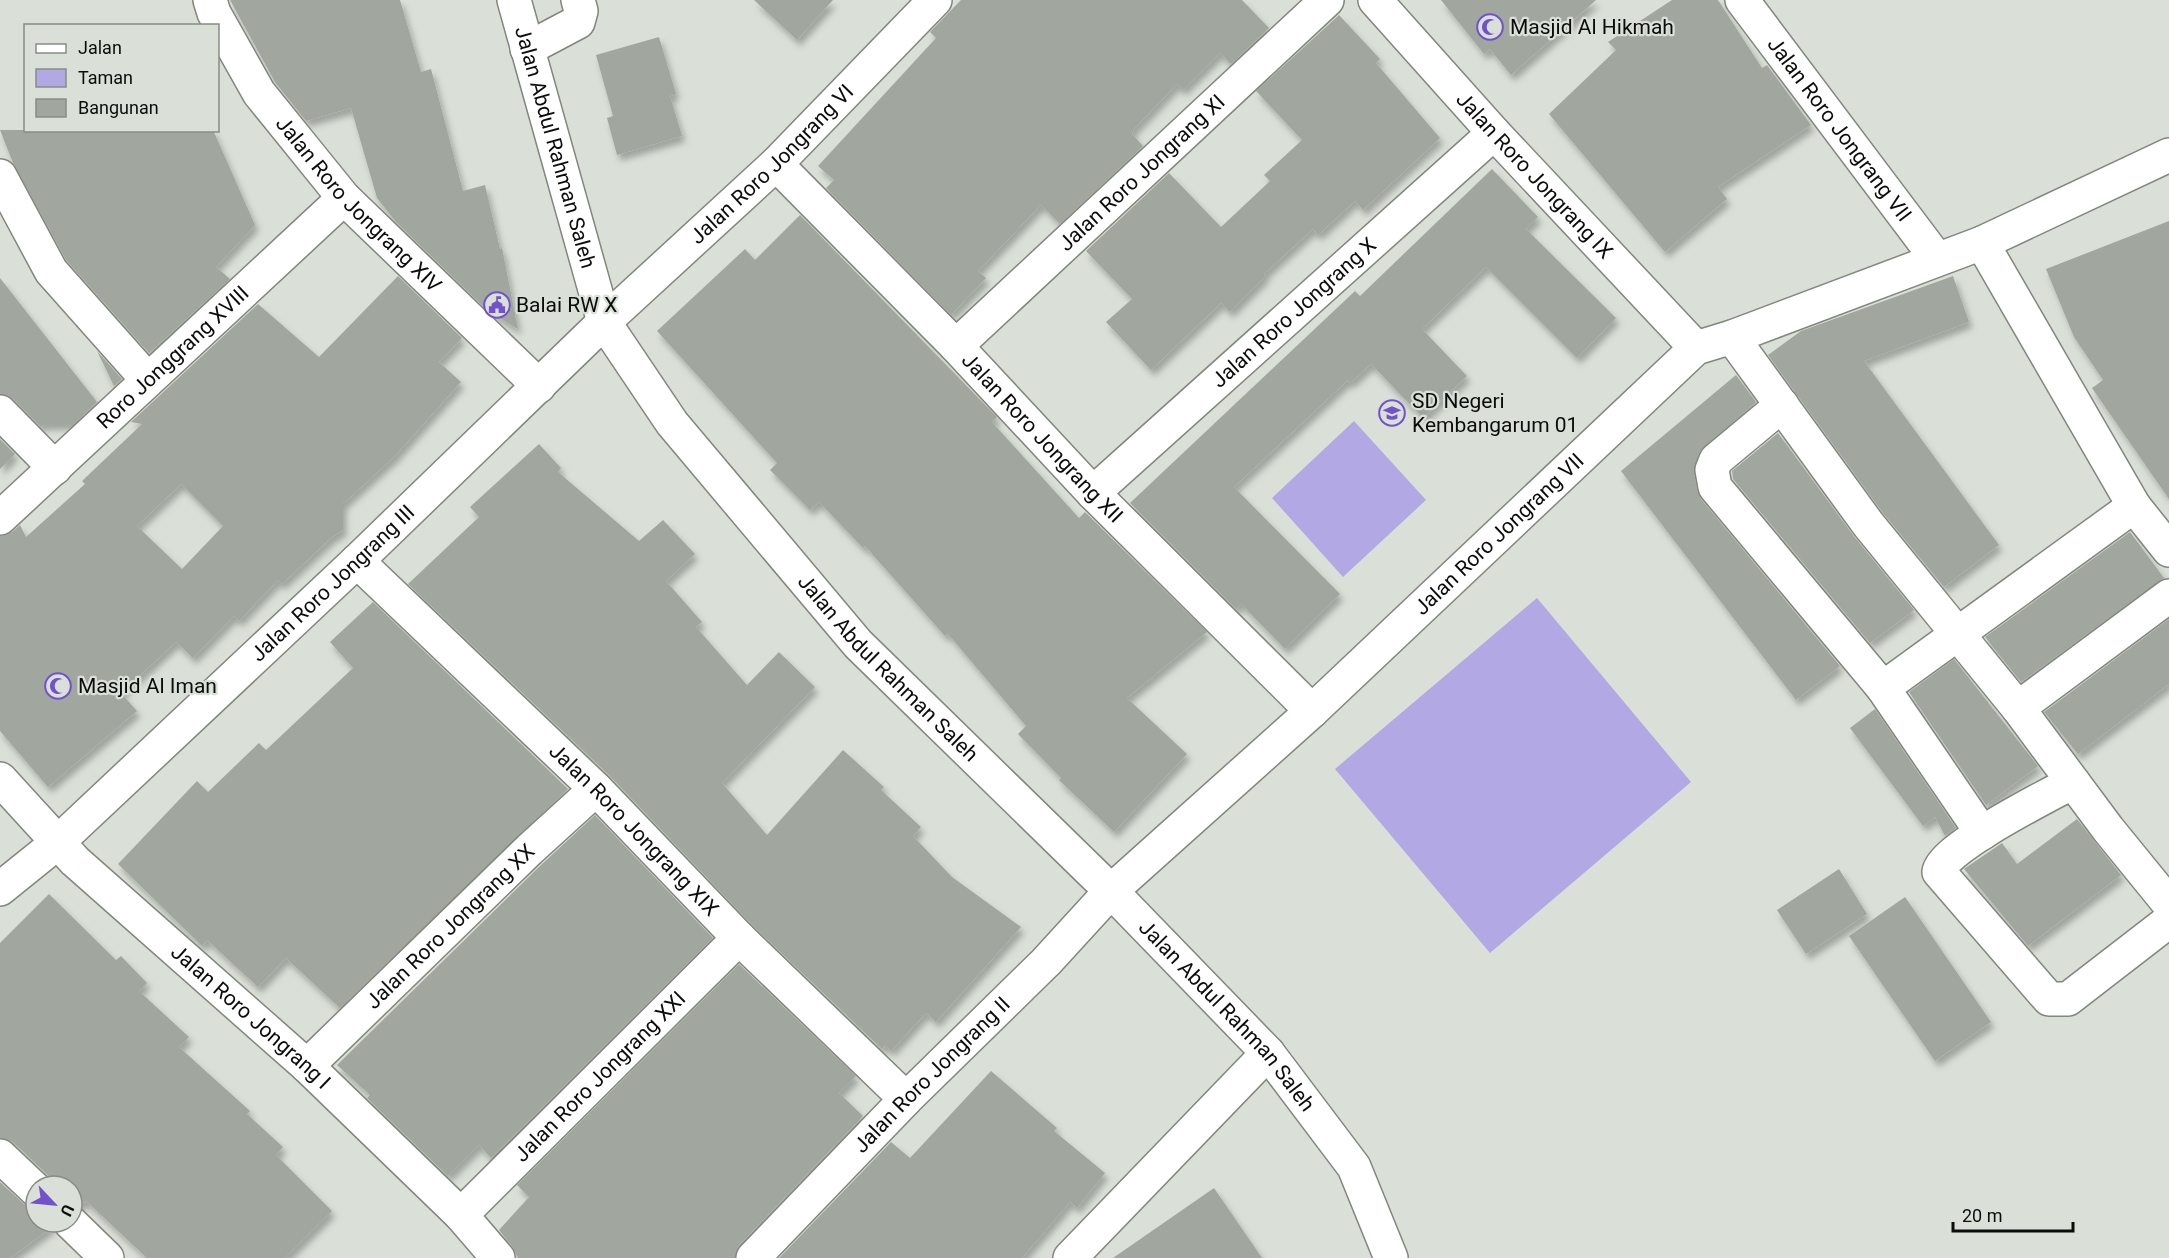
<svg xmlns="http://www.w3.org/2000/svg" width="2169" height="1258" viewBox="0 0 2169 1258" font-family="Roboto,sans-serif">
<defs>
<filter id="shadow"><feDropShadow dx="3.5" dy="6" stdDeviation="3" flood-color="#0004"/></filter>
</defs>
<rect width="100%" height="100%" fill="#dae0d8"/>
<path fill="#b1a8e4" d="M 1354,421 L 1426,500 L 1343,577 L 1272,498 Z
M 1537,598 L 1691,782 L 1490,953 L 1335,769 Z"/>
<path fill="#a1a69f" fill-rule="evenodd" filter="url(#shadow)" d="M 230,0 L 400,0 L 421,72 L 431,69 L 463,191 L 485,185 L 500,249 L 502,248 L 518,329 L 488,311 L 396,222 L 377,198 L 351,108 L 306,121 L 275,82 Z
M 754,0 L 833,0 L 797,40 Z
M 961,0 L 1242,0 L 1269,28 L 1231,64 L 1220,53 L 1183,90 L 1177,84 L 1134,129 L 1132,134 L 1143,146 L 1060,224 L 1041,205 L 978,271 L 986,278 L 951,315 L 826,188 L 834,180 L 818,166 L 936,38 L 930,32 Z
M 1441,0 L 1596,0 L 1511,75 L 1490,49 L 1484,54 Z
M 1672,0 L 1718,0 L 1762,68 L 1767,65 L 1811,125 L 1718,187 L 1727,199 L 1665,252 L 1549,114 L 1616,50 L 1608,42 Z
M 1339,15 L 1380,59 L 1376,63 L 1440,138 L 1363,210 L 1355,201 L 1318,235 L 1313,229 L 1264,274 L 1266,276 L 1230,312 L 1221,303 L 1151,370 L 1106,322 L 1132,299 L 1086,251 L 1169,173 L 1221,227 L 1270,181 L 1264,175 L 1302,140 L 1256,91 Z
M 659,37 L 676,94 L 670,96 L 682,136 L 617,155 L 607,118 L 613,116 L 596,55 Z
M 0,130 L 213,130 L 255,225 L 216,267 L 230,279 L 149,353 L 66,260 L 13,163 Z
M 1492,169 L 1538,217 L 1526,229 L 1616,318 L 1577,358 L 1486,267 L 1422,329 L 1467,376 L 1423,418 L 1371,364 L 1350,383 L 1348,380 L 1234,487 L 1340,594 L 1285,649 L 1241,604 L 1236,609 L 1130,503 L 1355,291 L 1360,296 Z
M 800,215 L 997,417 L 992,422 L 1079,518 L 1085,512 L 1207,632 L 1127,698 L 1187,754 L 1114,832 L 1059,780 L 1061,778 L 1018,734 L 1026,726 L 948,634 L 945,636 L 865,546 L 863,548 L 819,502 L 810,510 L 770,470 L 777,463 L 657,331 L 745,249 L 755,260 Z
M 2169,221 L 2169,499 L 2092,388 L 2103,380 L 2074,337 L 2046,269 Z
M 398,276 L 462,338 L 439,362 L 461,382 L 395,456 L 343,504 L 343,530 L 331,538 L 282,584 L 278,580 L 239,621 L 234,616 L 193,658 L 176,642 L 121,693 L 137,711 L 48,787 L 0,731 L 0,536 L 12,532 L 20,525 L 26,537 L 85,484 L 82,481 L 142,424 L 131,422 L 258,304 L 319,357 ZM 181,484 L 223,526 L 182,569 L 137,526 Z
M 1953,276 L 1969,322 L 1864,361 L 1999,545 L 1944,587 L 1883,513 L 1768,355 L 1801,331 Z
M 0,278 L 97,402 L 74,424 L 44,424 L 41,427 L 13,399 L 0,394 Z
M 97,351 L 122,379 L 114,386 Z
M 1736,375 L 1756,402 L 1699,453 L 1694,473 L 1697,490 L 1701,499 L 1840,666 L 1796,700 L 1621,471 Z
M 1778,433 L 1853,535 L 1914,610 L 1870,643 L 1733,479 L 1732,471 Z
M 0,439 L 15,454 L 0,469 Z
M 539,444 L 561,468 L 558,472 L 639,541 L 663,520 L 695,554 L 666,581 L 702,622 L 696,627 L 747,685 L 779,652 L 815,687 L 722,783 L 767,835 L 843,750 L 884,787 L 881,790 L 921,827 L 913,836 L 952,877 L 1021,927 L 936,1022 L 926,1013 L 891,1051 L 885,1045 L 882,1049 L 752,925 L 609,775 L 408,584 L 479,517 L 470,507 Z
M 2130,532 L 2164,578 L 2021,682 L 1985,637 Z
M 373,602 L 568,789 L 340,1008 L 286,958 L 258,987 L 207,940 L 202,946 L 118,864 L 197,781 L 208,792 L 259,743 L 266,750 L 353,668 L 330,642 Z
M 2169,619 L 2169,684 L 2078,754 L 2044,712 Z
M 1954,659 L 2038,766 L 1986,805 L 1909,692 Z
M 1875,709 L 1956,828 L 1945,836 L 1935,817 L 1923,826 L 1850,728 Z
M 595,815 L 713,938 L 491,1158 L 479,1145 L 448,1176 L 367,1098 L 370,1095 L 337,1065 L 542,864 Z
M 2077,819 L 2121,875 L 2028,946 L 1964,869 L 2002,843 L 2017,864 Z
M 1839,869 L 1867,914 L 1806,954 L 1777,910 Z
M 49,894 L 116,960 L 121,956 L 147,983 L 139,991 L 189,1037 L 179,1047 L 250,1111 L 247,1114 L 283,1147 L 276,1155 L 332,1211 L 285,1258 L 147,1258 L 86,1201 L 79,1206 L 72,1204 L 72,1186 L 54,1186 L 49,1176 L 13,1142 L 0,1138 L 0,943 Z
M 1905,897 L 1991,1022 L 1935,1061 L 1849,936 Z
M 739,964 L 856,1076 L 839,1093 L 863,1116 L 739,1245 L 735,1258 L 518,1258 L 512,1246 L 499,1230 L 529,1197 L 517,1185 Z
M 991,1071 L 1057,1128 L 1054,1131 L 1105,1173 L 1077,1208 L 1070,1202 L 1022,1258 L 779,1258 L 891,1142 L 910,1158 Z
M 0,1182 L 24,1204 L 36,1208 L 36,1222 L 52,1222 L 52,1227 L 10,1258 L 0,1258 Z
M 1214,1188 L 1262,1258 L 1113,1258 Z"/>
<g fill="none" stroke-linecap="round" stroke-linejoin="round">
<g stroke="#81867e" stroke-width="36">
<g id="minor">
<path id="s1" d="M 210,0 L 214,13 L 259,93 L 344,198 L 539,386"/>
<path id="s2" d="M 514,0 L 604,322 L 672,423 L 858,644 L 1111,891 L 1268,1053 L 1354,1167 L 1391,1258"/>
<path id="s3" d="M 1375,0 L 1494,133 L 1696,348"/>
<path id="s4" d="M 1742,0 L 1937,259"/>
<path d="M 527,49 L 578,22 L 581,11 L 578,0"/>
<path id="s5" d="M 776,164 L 956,346 L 1093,493 L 1312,711"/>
<path d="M 0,176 L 51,271 L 147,379"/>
<path d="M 1982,243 L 2134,506 L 2169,550"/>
<path d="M 1732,337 L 1868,524 L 2018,708 L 2169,596"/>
<path id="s6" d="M 956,346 L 1327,0"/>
<path d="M 1782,405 L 1716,460 L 1712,470 L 1715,487 L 1883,688 L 1982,833"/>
<path d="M 0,412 L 55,468"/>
<path id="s7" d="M 1093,493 L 1494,133"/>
<path id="s8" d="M 0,518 L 344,198"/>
<path id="s9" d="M 357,561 L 596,789 L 739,938 L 906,1099"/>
<path d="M 1883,688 L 2134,506"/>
<path d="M 2018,708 L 2108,829 L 2169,904"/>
<path id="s10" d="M 0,779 L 75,861 L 307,1066 L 461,1215 L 498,1258"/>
<path d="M 2073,782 C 2049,795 1941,849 1939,872 L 2049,999 L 2068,999 L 2169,921"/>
<path id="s11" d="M 0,889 L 57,843 L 357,561 L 604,322 L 776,164 L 935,0"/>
<path id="s12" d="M 307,1066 L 529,850 L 596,789"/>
<path d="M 0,1156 L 36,1190"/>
<path id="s13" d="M 461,1215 L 739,938"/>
<path d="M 70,1222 L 107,1258"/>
<path id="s14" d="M 753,1258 L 906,1099 L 1046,962 L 1111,891 L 1312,711 L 1696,348 L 1732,337 L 1982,243 L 2169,155"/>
<path d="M 1070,1258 L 1268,1053"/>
</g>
</g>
<use href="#minor" stroke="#fff" stroke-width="33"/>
</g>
<defs>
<g id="mosque-ring" transform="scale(1.35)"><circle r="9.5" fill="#dae0d8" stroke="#7252cb" stroke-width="1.5"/><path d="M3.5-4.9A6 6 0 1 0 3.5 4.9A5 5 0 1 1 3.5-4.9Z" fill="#7252cb"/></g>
<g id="civic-ring" transform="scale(1.35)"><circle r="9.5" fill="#dae0d8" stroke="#7252cb" stroke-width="1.5"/><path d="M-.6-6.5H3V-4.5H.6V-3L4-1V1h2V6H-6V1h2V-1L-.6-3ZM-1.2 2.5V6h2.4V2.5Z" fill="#7252cb"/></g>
<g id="school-ring" transform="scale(1.35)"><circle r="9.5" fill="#dae0d8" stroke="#7252cb" stroke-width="1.5"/><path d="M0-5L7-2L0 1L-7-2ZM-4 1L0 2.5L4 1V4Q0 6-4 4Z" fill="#7252cb"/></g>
</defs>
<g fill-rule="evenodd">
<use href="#mosque-ring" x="1490" y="27"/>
<use href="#civic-ring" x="497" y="305"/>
<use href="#school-ring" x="1392" y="413"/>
<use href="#mosque-ring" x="58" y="686"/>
</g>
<g text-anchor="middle" stroke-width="4.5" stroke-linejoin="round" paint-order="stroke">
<g font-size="21" fill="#0b0d0b" stroke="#dae0d8" text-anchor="start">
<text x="1510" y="34">Masjid Al Hikmah</text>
<text x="516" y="312">Balai RW X</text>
<text x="1412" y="408">SD Negeri<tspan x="1412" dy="24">Kembangarum 01</tspan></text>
<text x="78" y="693">Masjid Al Iman</text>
</g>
<g font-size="21" fill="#0b0d0b" stroke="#dae0d8">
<text dy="7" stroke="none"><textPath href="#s4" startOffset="162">Jalan Roro Jongrang VII</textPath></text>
<text dy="7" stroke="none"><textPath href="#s2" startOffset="153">Jalan Abdul Rahman Saleh</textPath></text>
<text dy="7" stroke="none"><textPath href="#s11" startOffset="1059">Jalan Roro Jongrang VI</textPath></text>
<text dy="7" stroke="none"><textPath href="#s6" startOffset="254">Jalan Roro Jongrang XI</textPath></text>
<text dy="7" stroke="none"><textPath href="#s3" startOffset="237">Jalan Roro Jongrang IX</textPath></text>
<text dy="7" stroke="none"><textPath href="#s1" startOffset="255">Jalan Roro Jongrang XIV</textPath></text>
<text dy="7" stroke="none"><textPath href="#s7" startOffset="270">Jalan Roro Jongrang X</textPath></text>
<text dy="7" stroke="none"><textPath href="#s8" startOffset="236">Roro Jonggrang XVIII</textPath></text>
<text dy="7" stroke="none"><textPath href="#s5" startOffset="382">Jalan Roro Jongrang XII</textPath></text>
<text dy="7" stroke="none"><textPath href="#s14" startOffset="1040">Jalan Roro Jongrang VII</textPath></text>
<text dy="7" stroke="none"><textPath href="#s11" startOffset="452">Jalan Roro Jongrang III</textPath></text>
<text dy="7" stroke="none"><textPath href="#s2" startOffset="783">Jalan Abdul Rahman Saleh</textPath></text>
<text dy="7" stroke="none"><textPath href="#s9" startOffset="386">Jalan Roro Jongrang XIX</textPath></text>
<text dy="7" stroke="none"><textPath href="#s12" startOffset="200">Jalan Roro Jongrang XX</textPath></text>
<text dy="7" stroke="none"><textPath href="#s2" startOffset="1269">Jalan Abdul Rahman Saleh</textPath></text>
<text dy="7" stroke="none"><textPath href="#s10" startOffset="346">Jalan Roro Jongrang I</textPath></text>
<text dy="7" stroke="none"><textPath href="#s14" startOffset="256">Jalan Roro Jongrang II</textPath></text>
<text dy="7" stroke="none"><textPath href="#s13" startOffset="196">Jalan Roro Jongrang XXI</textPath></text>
</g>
</g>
<rect x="24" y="24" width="195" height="108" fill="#dae0d8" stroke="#878c86" stroke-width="1.5"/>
<rect x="36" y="44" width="30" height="9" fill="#ffffff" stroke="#878c86" stroke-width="1.5"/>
<text x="78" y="54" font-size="18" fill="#0b0d0b">Jalan</text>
<rect x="36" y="69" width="30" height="18" fill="#b1a8e4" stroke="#878c86" stroke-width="1.5"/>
<text x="78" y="84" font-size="18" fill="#0b0d0b">Taman</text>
<rect x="36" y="99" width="30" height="18" fill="#a1a69f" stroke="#878c86" stroke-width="1.5"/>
<text x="78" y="114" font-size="18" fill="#0b0d0b">Bangunan</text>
<g transform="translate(54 1204) rotate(116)"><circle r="28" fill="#dae0d8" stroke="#878c86" stroke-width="1.5"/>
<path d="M0-4.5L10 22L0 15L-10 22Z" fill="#7252cb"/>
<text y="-9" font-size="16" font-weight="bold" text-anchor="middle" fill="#0b0d0b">U</text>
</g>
<path d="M1953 1222v9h120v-9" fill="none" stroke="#0b0d0b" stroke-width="3"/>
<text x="1962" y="1222" font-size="18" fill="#0b0d0b" stroke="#dae0d8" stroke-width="4.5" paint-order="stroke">20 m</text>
</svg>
